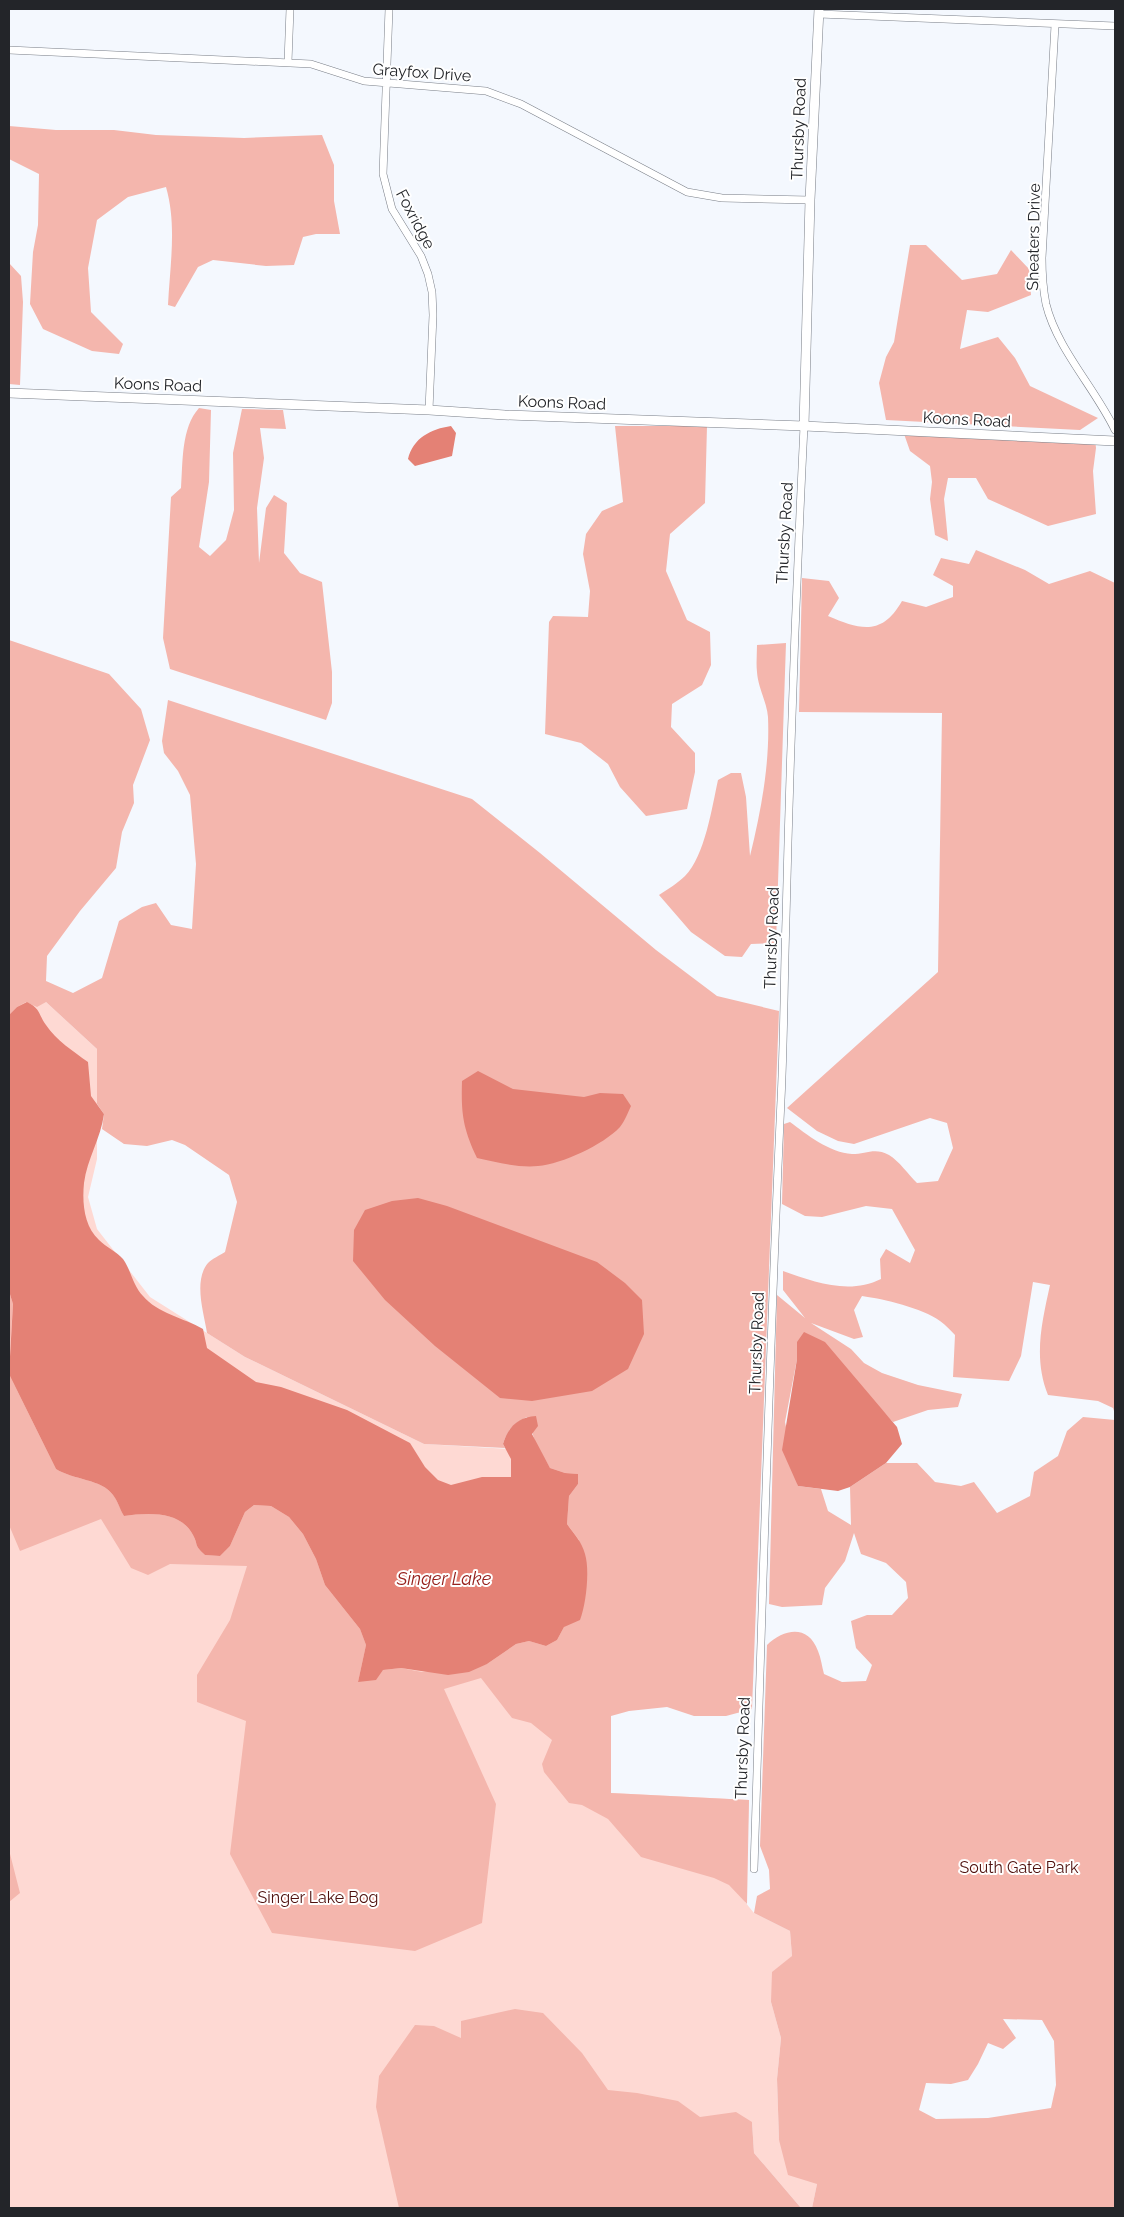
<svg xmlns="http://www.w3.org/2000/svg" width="1124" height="2217" viewBox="0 0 1124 2217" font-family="Raleway,sans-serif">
<rect width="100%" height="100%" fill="#f4f8fe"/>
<path fill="#fed9d3" d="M 9,648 L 46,1002 L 97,1049 L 97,1159 L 88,1197 L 97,1229 L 150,1297 L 245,1357 L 424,1444 L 611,1455 L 611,1793 L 749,1800 L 745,1902 L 754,1913 L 790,1931 L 792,1956 L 771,2002 L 781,2038 L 777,2079 L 779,2140 L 817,2184 L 812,2208 L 801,2208 L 754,2153 L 752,2122 L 735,2208 L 9,2208 Z"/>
<path fill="#f4b6ad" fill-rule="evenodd" d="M 9,126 L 56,130 L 114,130 L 156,135 L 244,138 L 322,135 L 334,165 L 334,201 L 340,234 L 316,234 L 303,237 L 294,265 L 266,266 L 213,260 L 198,267 L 175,307 L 168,305 C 170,265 177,225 166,187 L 128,197 L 97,220 L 88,268 L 91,312 L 123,344 L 119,354 L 92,351 L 43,329 L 30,304 L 33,252 L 38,225 L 39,174 L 9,159 Z
M 910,245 L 926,245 L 962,280 L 997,274 L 1011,250 L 1029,269 L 1031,295 L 988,312 L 967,310 L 960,349 L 998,337 L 1015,358 L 1030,386 L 1098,418 L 1080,430 L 886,420 L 879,383 L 886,357 L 894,342 Z
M 9,263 L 21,276 L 23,302 L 20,385 L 9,384 Z
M 199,408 L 211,410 L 209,482 L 199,547 L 210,556 L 226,540 L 234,510 L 233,453 L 242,409 L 283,410 L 286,429 L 260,428 L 264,458 L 257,508 L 259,563 L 266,508 L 274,495 L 287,503 L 284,553 L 300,573 L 322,582 L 332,672 L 332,703 L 326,720 L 170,669 L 163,638 L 171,497 L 181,488 C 183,462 181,428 199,408 Z
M 615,426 L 707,426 L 705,503 L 670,534 L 666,571 L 687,620 L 710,632 L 711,665 L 702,685 L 672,704 L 671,727 L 695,753 L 695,772 L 687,809 L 646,816 L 620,787 L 608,764 L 581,743 L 545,734 L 549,622 L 553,616 L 588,617 L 590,591 L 583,554 L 586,534 L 602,511 L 623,502 Z
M 903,431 L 1095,440 L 1096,448 L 1093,471 L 1096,514 L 1048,526 L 988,499 L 976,478 L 948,478 L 944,499 L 948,541 L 935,535 L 930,499 L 932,482 L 930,466 L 910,451 Z
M 976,550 L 1025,570 L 1049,584 L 1090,571 L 1115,583 L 1115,1414 L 1113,1408 L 1098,1401 L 1048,1395 C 1033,1358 1042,1322 1050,1285 L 1033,1282 L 1021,1356 L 1009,1381 L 953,1377 L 955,1335 C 950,1330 946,1325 940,1321 C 922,1308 884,1299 862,1296 L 854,1310 L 863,1337 L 854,1339 L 811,1323 L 851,1349 L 864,1363 L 882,1373 L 918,1385 L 962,1394 L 958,1407 L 928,1410 L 893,1422 L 866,1393 L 797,1342 L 797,1359 L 785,1422 L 798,1486 L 821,1489 L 828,1511 L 851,1525 L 850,1487 L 886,1463 L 917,1463 L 935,1482 L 961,1486 L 974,1482 L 997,1513 L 1030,1496 L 1034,1472 L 1058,1456 L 1067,1431 L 1083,1417 L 1115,1420 L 1115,2208 L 812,2208 L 817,2184 L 788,2175 L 779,2140 L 777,2079 L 781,2038 L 771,2002 L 772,1972 L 792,1956 L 790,1931 L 754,1913 L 757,1896 L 770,1889 L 769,1870 L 760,1846 L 767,1645 C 784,1629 808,1624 818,1651 C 821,1658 822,1667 824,1674 L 842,1682 L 866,1681 L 872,1665 L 856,1648 L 851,1621 L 867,1615 L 892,1615 L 908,1598 L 906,1582 L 886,1563 L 861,1554 L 854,1533 L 845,1561 L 825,1588 L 822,1605 L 782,1607 L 769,1604 L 777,1295 L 805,1318 L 783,1290 L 783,1271 C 814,1282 849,1295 881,1279 L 880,1259 L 886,1249 L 910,1263 L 915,1250 L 892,1209 L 866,1206 L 822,1217 L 805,1216 L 782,1204 L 784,1124 L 790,1122 C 806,1134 830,1153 852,1154 C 866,1154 875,1147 889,1155 C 899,1161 908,1174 917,1183 L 938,1181 L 953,1148 L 947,1123 L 930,1118 L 854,1144 L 838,1141 L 817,1131 L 787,1108 L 938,972 L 942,713 L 799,712 L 802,578 L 829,581 L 839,598 L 828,616 C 861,630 882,636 902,601 L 926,607 L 953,597 L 953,586 L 933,575 L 941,558 L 969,564 ZM 1003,2019 L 1042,2020 L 1054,2041 L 1056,2085 L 1051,2108 L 988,2118 L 936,2119 L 919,2110 L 926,2083 L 951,2084 L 968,2080 L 978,2064 L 988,2043 L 1003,2049 L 1016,2038 Z
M 9,640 L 109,674 L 141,709 L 150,740 L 133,785 L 134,803 L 122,832 L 116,868 L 80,911 L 47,956 L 46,981 L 73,993 L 102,978 L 119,921 L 142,907 L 156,903 L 171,925 L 192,929 L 196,864 L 190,795 L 178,771 L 164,753 L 162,741 L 168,700 L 472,799 L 540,853 L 656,950 L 717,996 L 779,1011 L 752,1709 L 726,1716 L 694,1716 L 667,1707 L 629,1711 L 611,1716 L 611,1793 L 749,1800 L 747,1904 L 729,1885 L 714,1878 L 641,1857 L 608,1819 L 582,1805 L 569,1803 L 544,1772 L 542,1764 L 552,1740 L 531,1723 L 512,1718 L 481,1678 L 444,1689 L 496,1804 L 482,1923 L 415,1951 L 272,1933 L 230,1854 L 246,1721 L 197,1702 L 197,1675 L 230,1620 L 247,1566 L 170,1564 L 148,1575 L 131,1568 L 101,1519 L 20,1551 L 9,1525 L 9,1374 L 56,1469 C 73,1480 102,1479 113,1495 C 118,1501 120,1509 124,1516 C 147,1513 180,1510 193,1535 C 199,1546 193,1544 205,1555 L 220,1556 L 230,1546 L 245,1512 L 254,1505 L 271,1506 L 289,1517 L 303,1534 L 316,1559 L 325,1585 L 360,1629 L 366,1645 L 358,1682 L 383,1670 L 401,1668 L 422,1672 L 487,1664 L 516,1644 L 529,1641 L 546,1646 L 557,1640 L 564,1627 L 579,1540 L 567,1524 L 569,1496 L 578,1484 L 578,1474 L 565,1473 L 550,1468 L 536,1444 L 527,1417 C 514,1423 507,1430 503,1444 L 505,1448 L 424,1444 L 245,1357 L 207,1333 C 204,1313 193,1281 208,1263 C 212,1259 220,1255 225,1252 L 237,1202 L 229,1175 L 185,1145 L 172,1140 L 147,1146 L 124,1144 L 102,1129 L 104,1114 L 97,1104 L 97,1049 L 46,1002 L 37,1007 L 26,1002 L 17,1007 L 9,1015 Z
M 786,643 L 776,943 L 751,944 L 742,957 L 725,956 L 691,932 L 659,895 C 668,889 678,883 685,876 C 705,856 712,807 718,780 L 731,773 L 741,773 L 746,797 L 750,856 C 761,811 770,764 768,717 C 767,702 758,688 757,672 C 756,663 757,654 757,645 Z
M 9,1291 L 13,1304 L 9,1364 Z
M 9,1850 L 20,1893 L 9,1902 Z
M 515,2009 L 543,2013 L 582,2053 L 608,2090 L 637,2093 L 678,2101 L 700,2117 L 736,2112 L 752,2122 L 754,2153 L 801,2208 L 399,2208 L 376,2107 L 379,2076 L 415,2025 L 434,2026 L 461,2038 L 461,2021 Z"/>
<path fill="#e48175" d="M 451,426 L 456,433 L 452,456 L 415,466 L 408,459 C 413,438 431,429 451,426 Z
M 27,1002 C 41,1009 38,1014 46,1025 C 56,1040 74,1052 88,1062 L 91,1096 L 104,1114 C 101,1138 87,1159 84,1183 C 82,1203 84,1226 99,1240 C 106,1247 117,1252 123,1259 C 131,1270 133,1286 143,1296 C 157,1313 184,1318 203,1329 L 207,1348 L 256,1382 L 281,1387 L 347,1410 L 410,1443 L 425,1467 L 438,1480 L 451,1485 L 482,1477 L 511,1477 L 511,1459 L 503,1444 C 508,1427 518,1417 536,1416 L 538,1426 L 532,1434 L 550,1468 L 565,1473 L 578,1474 L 578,1484 L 569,1496 L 567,1524 C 574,1534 582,1542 585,1554 C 590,1570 586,1605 580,1620 L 564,1627 L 557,1640 L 546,1646 L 529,1641 L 516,1644 L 487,1664 L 469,1672 L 448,1675 L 401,1668 L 383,1670 L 376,1680 L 358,1682 L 366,1645 L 360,1629 L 325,1585 L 316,1559 L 303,1534 L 289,1517 L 271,1506 L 254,1505 L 245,1512 L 230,1546 L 220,1556 L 205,1555 C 193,1544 199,1546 193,1535 C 180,1510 147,1513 124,1516 C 120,1510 118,1501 113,1495 C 102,1479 73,1480 56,1469 L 9,1374 L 13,1304 L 9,1291 L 9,1015 L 17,1007 Z
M 478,1071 L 513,1089 L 584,1097 L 600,1093 L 623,1094 L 631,1106 C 628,1112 625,1121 620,1127 C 603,1145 562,1164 538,1166 C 518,1168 496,1162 477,1158 C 463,1128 461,1114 462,1081 Z
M 418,1198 L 447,1206 L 597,1262 L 625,1283 L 642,1300 L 644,1334 L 628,1369 L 592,1391 L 532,1401 L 500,1398 L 435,1346 L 385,1300 L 353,1261 L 354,1230 L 365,1210 L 392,1201 Z
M 804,1332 L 825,1342 L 897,1427 L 902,1444 L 886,1463 L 850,1487 L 838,1491 L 798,1486 L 782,1450 L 797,1359 L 797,1342 Z"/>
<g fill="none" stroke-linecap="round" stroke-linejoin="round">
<g stroke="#797e87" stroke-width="8">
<path id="minor" d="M 389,9 L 383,174 L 392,209 L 421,256 L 428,274 L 432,292 L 433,315 L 429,410
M 819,14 L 1115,26
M 1055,25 L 1042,258 C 1042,273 1043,289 1046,304 C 1057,349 1095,388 1115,430
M 9,50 L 311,64 L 364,81 L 486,91 L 521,104 L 687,192 L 722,198 L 810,200
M 288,62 L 290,9
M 754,1869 C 762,1612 769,1356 781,1100 C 784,1040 784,979 786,919 C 790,754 796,590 804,426"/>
</g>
<g stroke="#797e87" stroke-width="10">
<path id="tertiary" d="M 9,393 L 429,410 L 505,415 L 804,426 L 1115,441
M 804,426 L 810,200 L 819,9"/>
</g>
<use href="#minor" stroke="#fff" stroke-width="7"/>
<use href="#tertiary" stroke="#fff" stroke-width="9"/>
</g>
<g text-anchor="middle" stroke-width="4" stroke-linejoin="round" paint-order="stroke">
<g font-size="16" fill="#232529" stroke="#fff">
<text transform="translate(422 72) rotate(4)" y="6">Grayfox Drive</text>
<text transform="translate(798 129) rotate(-88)" y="6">Thursby Road</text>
<text transform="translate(416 219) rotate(62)" y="6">Foxridge</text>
<text transform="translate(1033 237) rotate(-89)" y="6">Sheaters Drive</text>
<text transform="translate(158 384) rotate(2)" y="6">Koons Road</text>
<text transform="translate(562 402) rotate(2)" y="6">Koons Road</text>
<text transform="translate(967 419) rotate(3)" y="6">Koons Road</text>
<text transform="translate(784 533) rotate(-87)" y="6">Thursby Road</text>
<text transform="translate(771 938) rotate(-88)" y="6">Thursby Road</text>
<text transform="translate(756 1343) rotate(-88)" y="6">Thursby Road</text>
<text transform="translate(742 1748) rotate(-88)" y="6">Thursby Road</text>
</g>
<g font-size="16" fill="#4e100d" stroke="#fff">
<text x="1019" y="1873">South Gate Park</text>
<text x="318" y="1903">Singer Lake Bog</text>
</g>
<g font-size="18" font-style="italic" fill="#96211d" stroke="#fff">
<text x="444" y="1585">Singer Lake</text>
</g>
</g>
<rect width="1124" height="2217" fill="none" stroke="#232529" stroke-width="20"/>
</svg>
